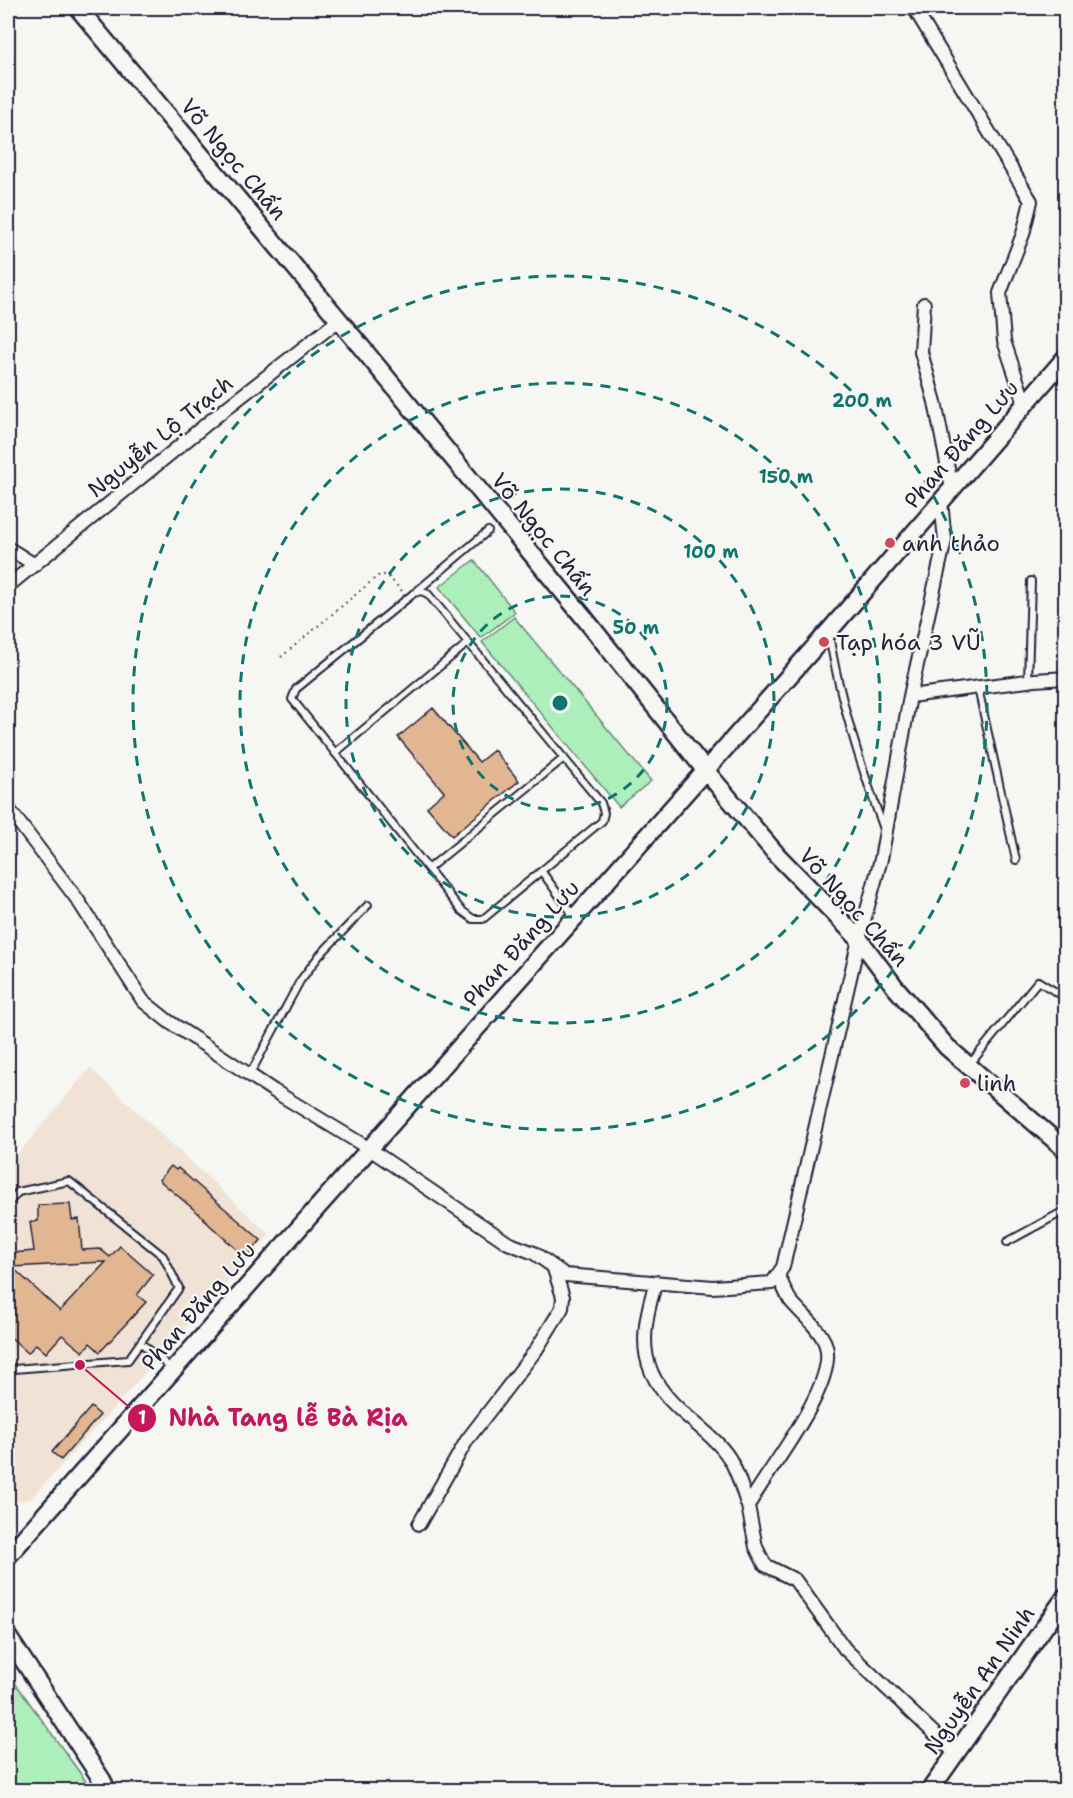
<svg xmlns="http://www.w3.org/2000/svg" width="1073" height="1798" viewBox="0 0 1073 1798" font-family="'Shantell Sans',sans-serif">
<rect width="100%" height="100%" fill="#f6f6f2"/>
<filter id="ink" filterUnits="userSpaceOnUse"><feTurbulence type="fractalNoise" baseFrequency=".0167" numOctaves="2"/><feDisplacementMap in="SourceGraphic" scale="12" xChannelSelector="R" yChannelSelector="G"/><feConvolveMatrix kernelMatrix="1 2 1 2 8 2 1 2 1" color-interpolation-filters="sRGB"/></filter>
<g filter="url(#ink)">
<path fill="#f0e3d5" d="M 90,1068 L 270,1235 L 30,1500 L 11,1501 L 8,1495 L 8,1166 Z"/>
<path fill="#acefba" stroke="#67887a" stroke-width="1.5" d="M 474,560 L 515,612 L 481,638 L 439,587 Z
M 514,617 L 651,781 L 619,807 L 482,642 Z
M 8,1673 L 85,1780 L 90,1790 L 8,1790 Z"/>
<path fill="#e1b691" stroke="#22223b" stroke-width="1.5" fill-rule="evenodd" d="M 433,708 L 479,762 L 494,750 L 519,781 L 452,836 L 427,807 L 444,792 L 398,737 Z
M 171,1166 L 176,1170 L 178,1168 L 261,1240 L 246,1258 L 203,1219 L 204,1218 L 159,1180 Z
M 70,1204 L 72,1220 L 79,1219 L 82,1250 L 100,1249 L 110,1257 L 120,1246 L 153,1275 L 137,1295 L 146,1302 L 100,1352 L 90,1343 L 83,1352 L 62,1335 L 46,1353 L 36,1344 L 28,1353 L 8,1335 L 8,1260 L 13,1253 L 34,1251 L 30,1222 L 38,1221 L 38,1205 ZM 106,1262 L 60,1311 L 12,1267 L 104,1262 Z
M 91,1407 L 100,1415 L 61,1460 L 52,1452 Z"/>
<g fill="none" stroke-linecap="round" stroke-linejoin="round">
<g stroke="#22223b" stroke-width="10">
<path id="lane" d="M 417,591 L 488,531
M 421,591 L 428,594 L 601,803 L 604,813 L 602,821 L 483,919 L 473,919 L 461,910 L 292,699 L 296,689 L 414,593 Z
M 829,634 C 840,702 860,765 884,829
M 1028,681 L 1031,581
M 978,688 L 1016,860
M 335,753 L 468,643
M 428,869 L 564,758
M 542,872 L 574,916
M 970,1064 L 1038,981 L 1066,998
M 250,1074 L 300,981 L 319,956 L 368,905
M 8,1204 L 18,1192 L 69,1181 L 163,1256 L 179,1288 L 128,1360 L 14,1369 L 8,1366
M 1007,1242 L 1066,1210
M 141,1343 L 172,1369"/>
</g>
<g stroke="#22223b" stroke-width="16">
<path id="street" d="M 914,8 L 1031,201 L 1023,234 L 1000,293 L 1004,341 L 1025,404
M 924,304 L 921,352 L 935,402 L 952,489
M 8,548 L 35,565
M 8,586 L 225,409 L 339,320
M 910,696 L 1035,680 L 1066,678
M 8,808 L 77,899 L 143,1001 L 168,1021 L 274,1091 L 368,1148 L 508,1243 L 534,1253 L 565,1275 L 713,1287 L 772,1283 L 783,1267 L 859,939 L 881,859 L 910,696 L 945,540 L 941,502
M 778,1275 C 782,1283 785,1292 790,1300 C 801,1314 818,1326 825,1343 C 841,1382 767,1470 748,1506 L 756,1547 L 765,1565 L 795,1580 L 845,1649 L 956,1754
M 656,1282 C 638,1340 638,1376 688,1417 C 703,1430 723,1445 732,1463 C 739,1476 743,1493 748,1506
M 419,1524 L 467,1440 L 536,1350 L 562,1308 L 563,1297 L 554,1269"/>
</g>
<g stroke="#22223b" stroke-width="21">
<path id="secondary" d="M 78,8 L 339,320 L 582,615 L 705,770 L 777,855 L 859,939 L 895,987 L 947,1047 L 1066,1150
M 8,1556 L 829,631 L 1066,357
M 8,1637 L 102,1780 L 107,1790
M 930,1790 L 1066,1596"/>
</g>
<path stroke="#22223b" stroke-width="2" stroke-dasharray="1.5 4.5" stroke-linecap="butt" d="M 281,657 L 379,575 L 387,575 L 402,591"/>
<use href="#lane" stroke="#f6f6f2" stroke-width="6"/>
<use href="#street" stroke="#f6f6f2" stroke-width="12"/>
<use href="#secondary" stroke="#f6f6f2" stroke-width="16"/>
</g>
</g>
<g fill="none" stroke="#0f766e" stroke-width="3" stroke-dasharray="10 8">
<circle cx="560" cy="703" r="107"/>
<circle cx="560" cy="703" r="214"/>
<circle cx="560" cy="703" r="320"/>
<circle cx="560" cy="703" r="427"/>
</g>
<g fill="#d1495b" stroke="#f6f6f2" stroke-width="2">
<circle cx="890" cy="543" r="6"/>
<circle cx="824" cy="642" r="6"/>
<circle cx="965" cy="1083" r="6"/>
</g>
<g text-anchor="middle" stroke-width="4.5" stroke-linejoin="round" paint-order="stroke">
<g font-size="22" fill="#22223b" stroke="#f6f6f2">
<text transform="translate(234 159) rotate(50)" y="8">Võ Ngọc Chấn</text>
<text transform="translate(160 436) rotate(-39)" y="8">Nguyễn Lộ Trạch</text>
<text transform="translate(961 444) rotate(-49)" y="8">Phan Đăng Lưu</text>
<text transform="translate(544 534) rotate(51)" y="8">Võ Ngọc Chấn</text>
<text transform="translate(854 907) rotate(48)" y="8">Võ Ngọc Chấn</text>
<text transform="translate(521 943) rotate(-48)" y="8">Phan Đăng Lưu</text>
<text transform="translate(198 1306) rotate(-49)" y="8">Phan Đăng Lưu</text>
<text transform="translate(979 1680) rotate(-55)" y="8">Nguyễn An Ninh</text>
</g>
<g font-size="22" fill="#22223b" stroke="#f6f6f2" text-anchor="start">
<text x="902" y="551">anh thảo</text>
<text x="836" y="650">Tạp hóa 3 VŨ</text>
<text x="977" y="1091">linh</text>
</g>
</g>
<circle cx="560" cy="703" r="9" fill="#0f766e" stroke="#f6f6f2" stroke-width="3"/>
<g font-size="18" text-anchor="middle" font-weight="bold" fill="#0f766e" stroke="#f6f6f2" stroke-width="4.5" stroke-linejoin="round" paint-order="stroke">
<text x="862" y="407">200 m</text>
<text x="786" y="483">150 m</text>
<text x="711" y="558">100 m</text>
<text x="636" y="634">50 m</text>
</g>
<path fill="none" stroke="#c2185b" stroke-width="2" d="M80 1365L142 1418"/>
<g fill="#c2185b" stroke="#f6f6f2" stroke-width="2">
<circle cx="80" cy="1365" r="6"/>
<circle cx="142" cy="1418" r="15"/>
</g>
<g font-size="18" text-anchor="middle" font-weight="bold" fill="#fff">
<text x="142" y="1424">1</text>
</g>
<g font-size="24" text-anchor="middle" font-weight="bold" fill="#c2185b" stroke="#f6f6f2" stroke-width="4.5" stroke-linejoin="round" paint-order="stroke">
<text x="288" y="1426">Nhà Tang lễ Bà Rịa</text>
</g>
<rect width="1073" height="1798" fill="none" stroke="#f6f6f2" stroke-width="30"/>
<rect x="15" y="15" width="1043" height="1768" fill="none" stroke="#22223b" stroke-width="2" filter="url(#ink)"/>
</svg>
